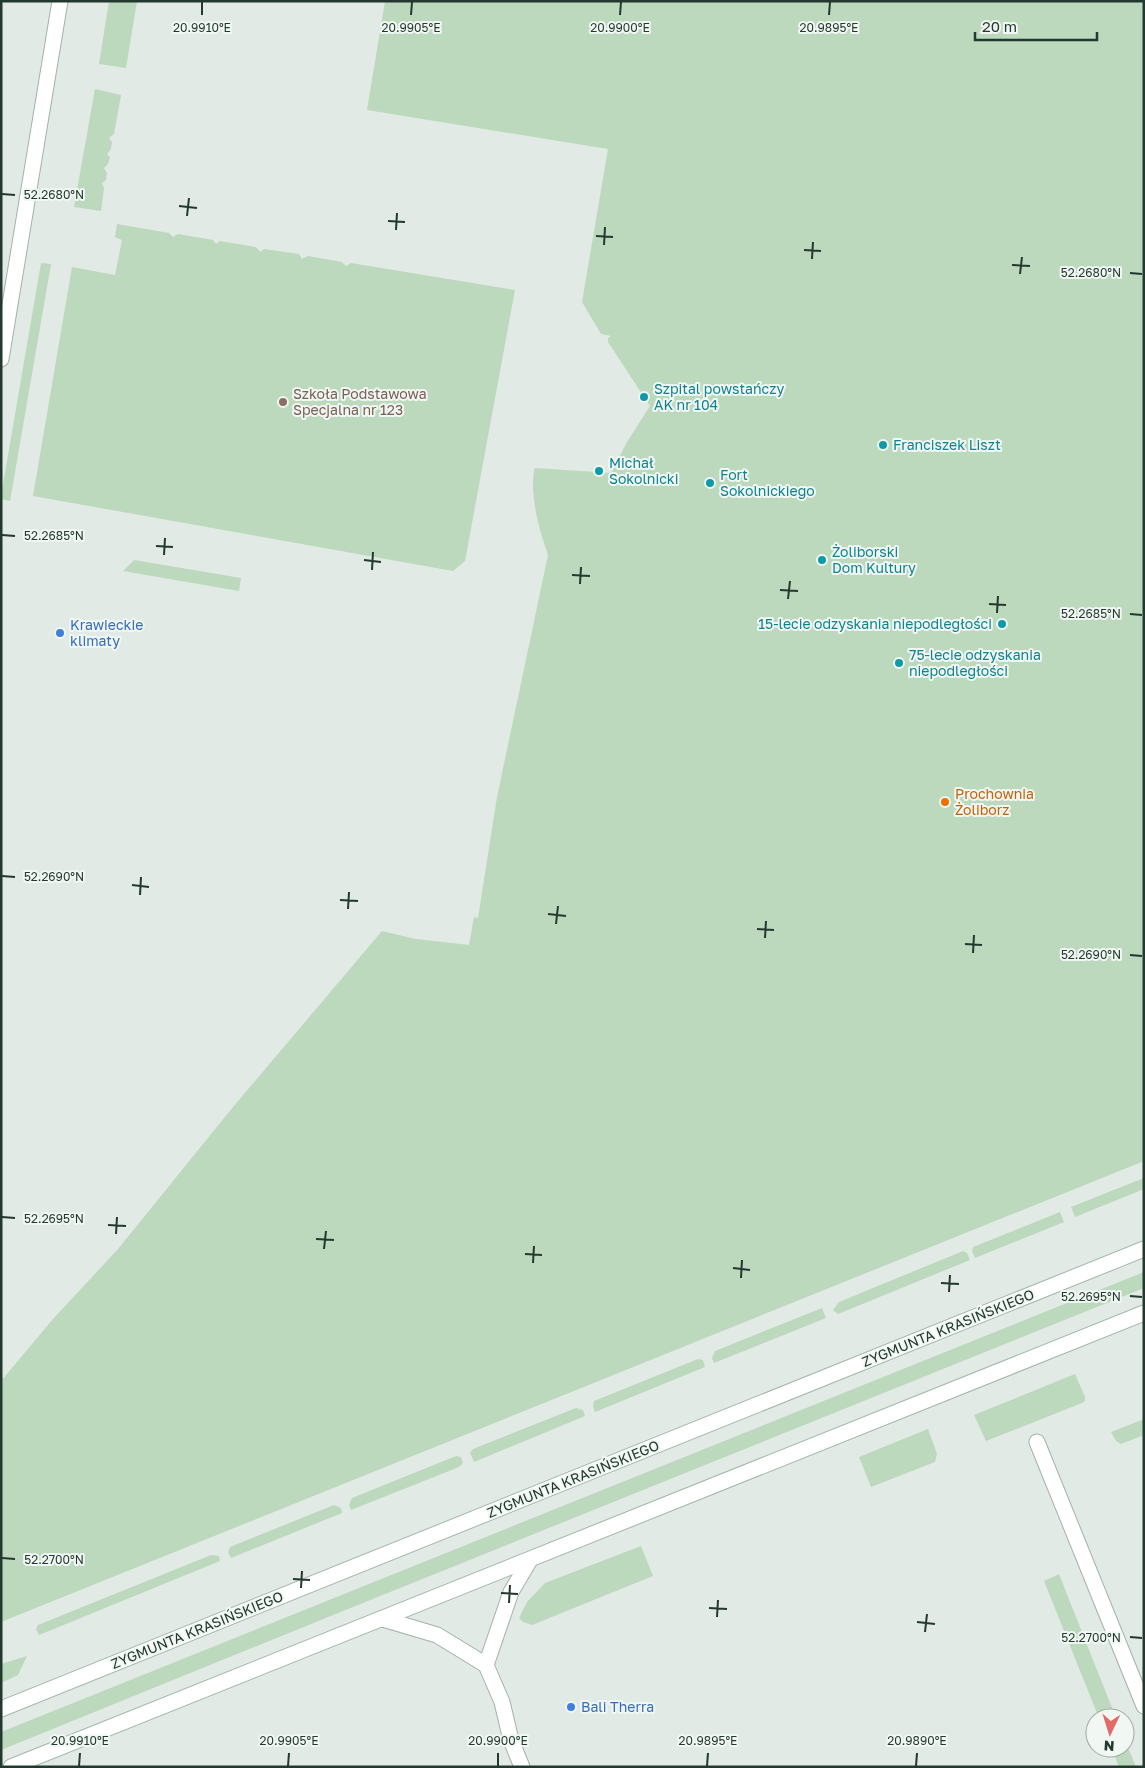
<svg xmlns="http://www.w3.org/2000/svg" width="1145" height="1768" viewBox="0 0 1145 1768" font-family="'Golos Text',sans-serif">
<rect width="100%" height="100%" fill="#e1eae4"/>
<path fill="#bcd9be" d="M 109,1 L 137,1 L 126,68 L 99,64 Z
M 385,1 L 1144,1 L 1144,1161 L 1,1622 L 1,1381 L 53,1319 L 118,1249 L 233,1107 L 382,931 L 416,939 L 469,945 L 474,917 L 478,918 L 497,797 L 548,555 C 539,529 530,498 534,470 L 535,468 L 611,473 L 627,442 L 650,406 L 608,342 L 608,338 L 611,336 L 601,334 L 582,302 L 608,149 L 367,110 Z
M 95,89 L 121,95 L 114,134 L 109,138 L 112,142 L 111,149 L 107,154 L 110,157 L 108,164 L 104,168 L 107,173 L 106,180 L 102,183 L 104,188 L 101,211 L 74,207 Z
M 117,224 L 169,233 L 173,237 L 178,234 L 213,240 L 216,244 L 220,241 L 256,247 L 260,252 L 264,249 L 299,254 L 302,259 L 308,256 L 342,262 L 346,266 L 351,263 L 515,290 L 465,561 L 453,571 L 33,496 L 72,267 L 115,275 L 122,240 L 115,237 Z
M 41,263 L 51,264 L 10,501 L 1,499 L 1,496 Z
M 134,560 L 241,578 L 239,591 L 123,571 Z
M 1144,1178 L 1144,1189 L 1075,1217 L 1071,1207 Z
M 1060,1212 L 1064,1222 L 975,1258 L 972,1251 L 973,1247 Z
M 963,1251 L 967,1253 L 970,1260 L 838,1314 L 833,1310 L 839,1302 Z
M 1144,1272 L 1144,1288 L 338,1613 L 1,1750 L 1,1732 Z
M 822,1308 L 826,1318 L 714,1363 L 712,1358 L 715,1351 Z
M 698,1359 L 703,1360 L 705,1367 L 595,1412 L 593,1407 L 594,1401 Z
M 1075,1374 L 1085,1397 L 1085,1401 L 1082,1403 L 986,1441 L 974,1415 Z
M 576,1408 L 583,1410 L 585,1416 L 474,1462 L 470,1453 L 473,1449 Z
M 1144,1419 L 1144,1435 L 1121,1444 L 1116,1441 L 1111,1432 Z
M 928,1429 L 937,1454 L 935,1462 L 871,1487 L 859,1457 Z
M 456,1456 L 461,1457 L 463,1463 L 459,1467 L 351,1510 L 349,1505 L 352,1498 Z
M 334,1505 L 341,1508 L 342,1513 L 231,1558 L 228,1552 L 230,1547 Z
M 641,1546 L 653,1576 L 532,1625 L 523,1622 L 519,1618 L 527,1602 L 545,1583 Z
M 211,1555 L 219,1556 L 220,1561 L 39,1635 L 36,1629 L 38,1625 Z
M 1059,1574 L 1116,1718 L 1099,1718 L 1044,1581 Z
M 27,1656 L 18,1675 L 1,1683 L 1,1664 Z
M 1125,1740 L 1136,1767 L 1119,1767 L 1112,1748 L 1125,1748 Z"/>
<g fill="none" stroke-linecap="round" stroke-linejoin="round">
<g stroke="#a4b1aa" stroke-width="17">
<path id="street" d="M 1,359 L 60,1
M 1037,1442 L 1144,1706
M 383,1619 L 437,1635 L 486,1665 L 502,1702 L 511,1740 L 522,1767
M 486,1665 L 511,1592 L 530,1560"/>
</g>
<g stroke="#a3b7ac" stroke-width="17">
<path id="secondary" d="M 1,1709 L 1144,1249
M 11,1767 L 1144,1313"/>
</g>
<use href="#street" stroke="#fff" stroke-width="15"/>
<use href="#secondary" stroke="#fff" stroke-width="15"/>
</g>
<path fill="none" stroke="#23382e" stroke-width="2" d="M 202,15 L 202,2M 411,15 L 412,2M 620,15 L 621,2M 829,15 L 830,2M 2,194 L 15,195M 179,206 L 197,208M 187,216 L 189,198M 388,221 L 405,222M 396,230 L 397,213M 596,236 L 613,237M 604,245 L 605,227M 804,250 L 821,251M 812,259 L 813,242M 1012,265 L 1030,266M 1130,273 L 1142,274M 1020,274 L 1022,257M 2,535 L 15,536M 156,546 L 173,547M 164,555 L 165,538M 364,560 L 381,562M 372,570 L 373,552M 572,575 L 590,576M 580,584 L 581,567M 780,590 L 798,591M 788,599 L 790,581M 989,604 L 1006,605M 997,613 L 998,596M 1130,614 L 1142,615M 2,876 L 15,877M 132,885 L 149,887M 140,895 L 141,877M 340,900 L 358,901M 348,909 L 349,892M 548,914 L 566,916M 556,924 L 558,906M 757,929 L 774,930M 765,938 L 766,921M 965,944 L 982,945M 973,953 L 974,935M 1130,955 L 1142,956M 2,1217 L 15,1218M 108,1225 L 126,1226M 116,1234 L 117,1217M 316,1239 L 334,1240M 324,1249 L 326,1231M 525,1254 L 542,1255M 533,1263 L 534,1246M 733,1268 L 750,1270M 741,1278 L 742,1260M 941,1283 L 959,1284M 949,1292 L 950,1275M 1130,1296 L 1142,1297M 2,1558 L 15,1559M 293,1579 L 310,1580M 301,1588 L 302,1571M 501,1593 L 518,1594M 509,1603 L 510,1585M 709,1608 L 727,1609M 717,1617 L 718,1600M 917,1622 L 935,1624M 925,1632 L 927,1614M 1130,1637 L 1142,1638M 79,1766 L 80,1753M 288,1766 L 289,1753M 498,1766 L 498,1753M 707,1766 L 708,1753M 916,1766 L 917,1753"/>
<g fill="#0f9aa8" stroke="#f1f7f3" stroke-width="2">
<circle cx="644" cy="397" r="5"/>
<circle cx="883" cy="445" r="5"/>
<circle cx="599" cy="471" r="5"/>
<circle cx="710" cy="483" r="5"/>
<circle cx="822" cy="560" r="5"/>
<circle cx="1002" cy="624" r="5"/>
<circle cx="899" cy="663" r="5"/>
</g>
<circle fill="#8d6e63" stroke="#f1f7f3" stroke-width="2" cx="283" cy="402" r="5"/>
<g fill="#3f7fe0" stroke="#f1f7f3" stroke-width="2">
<circle cx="60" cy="633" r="5"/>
<circle cx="571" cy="1707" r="5"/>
</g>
<circle fill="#e8710a" stroke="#f1f7f3" stroke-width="2" cx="945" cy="802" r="5"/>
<g text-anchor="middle" stroke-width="4" stroke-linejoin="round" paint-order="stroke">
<g font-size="14" fill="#0d838f" stroke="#f1f7f3" text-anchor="start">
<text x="654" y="394">Szpital powstańczy<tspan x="654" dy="16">AK nr 104</tspan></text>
<text x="893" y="450">Franciszek Liszt</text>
<text x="609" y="468">Michał<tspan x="609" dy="16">Sokolnicki</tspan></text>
<text x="720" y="480">Fort<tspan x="720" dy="16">Sokolnickiego</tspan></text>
<text x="832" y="557">Żoliborski<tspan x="832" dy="16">Dom Kultury</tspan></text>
<text x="992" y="629" text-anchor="end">15-lecie odzyskania niepodległości</text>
<text x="909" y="660">75-lecie odzyskania<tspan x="909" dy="16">niepodległości</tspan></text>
</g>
<g font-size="14" fill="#785e54" stroke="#f1f7f3" text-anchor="start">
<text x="293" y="399">Szkoła Podstawowa<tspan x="293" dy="16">Specjalna nr 123</tspan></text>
</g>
<g font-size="14" fill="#366cbe" stroke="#f1f7f3" text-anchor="start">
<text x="70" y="630">Krawieckie<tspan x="70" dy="16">klimaty</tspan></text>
<text x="581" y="1712">Bali Therra</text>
</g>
<g font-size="14" fill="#c56008" stroke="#f1f7f3" text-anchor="start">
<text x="955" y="799">Prochownia<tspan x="955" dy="16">Żoliborz</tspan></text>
</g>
<g font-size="14" fill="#23382e" stroke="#f1f7f3">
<text transform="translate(948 1328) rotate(-22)" y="5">ZYGMUNTA KRASIŃSKIEGO</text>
<text transform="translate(573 1479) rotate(-22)" y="5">ZYGMUNTA KRASIŃSKIEGO</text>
<text transform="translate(197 1630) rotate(-22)" y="5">ZYGMUNTA KRASIŃSKIEGO</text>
</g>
</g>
<g font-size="12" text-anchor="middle" fill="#23382e" stroke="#f1f7f3" stroke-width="4" stroke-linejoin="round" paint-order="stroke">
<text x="202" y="32">20.9910°E</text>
<text x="411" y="32">20.9905°E</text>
<text x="620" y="32">20.9900°E</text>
<text x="829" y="32">20.9895°E</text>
<text x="54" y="199">52.2680°N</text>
<text x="1091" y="277">52.2680°N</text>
<text x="54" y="540">52.2685°N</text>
<text x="1091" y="618">52.2685°N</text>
<text x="54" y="881">52.2690°N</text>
<text x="1091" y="959">52.2690°N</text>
<text x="54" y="1223">52.2695°N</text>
<text x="1091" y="1301">52.2695°N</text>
<text x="54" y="1564">52.2700°N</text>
<text x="1091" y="1642">52.2700°N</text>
<text x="80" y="1745">20.9910°E</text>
<text x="289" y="1745">20.9905°E</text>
<text x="498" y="1745">20.9900°E</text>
<text x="708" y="1745">20.9895°E</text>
<text x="917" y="1745">20.9890°E</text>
</g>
<rect width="1145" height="1768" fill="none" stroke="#23382e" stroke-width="5"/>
<g transform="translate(1110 1733) rotate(184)"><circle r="24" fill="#f1f7f3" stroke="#9faba4"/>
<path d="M0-4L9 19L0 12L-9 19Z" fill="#e36b66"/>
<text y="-8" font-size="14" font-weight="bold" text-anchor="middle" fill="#23382e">N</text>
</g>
<path d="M975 32v8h122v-8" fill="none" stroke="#23382e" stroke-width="2.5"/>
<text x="982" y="32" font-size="15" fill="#23382e" stroke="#f1f7f3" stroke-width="4" paint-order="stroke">20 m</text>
</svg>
